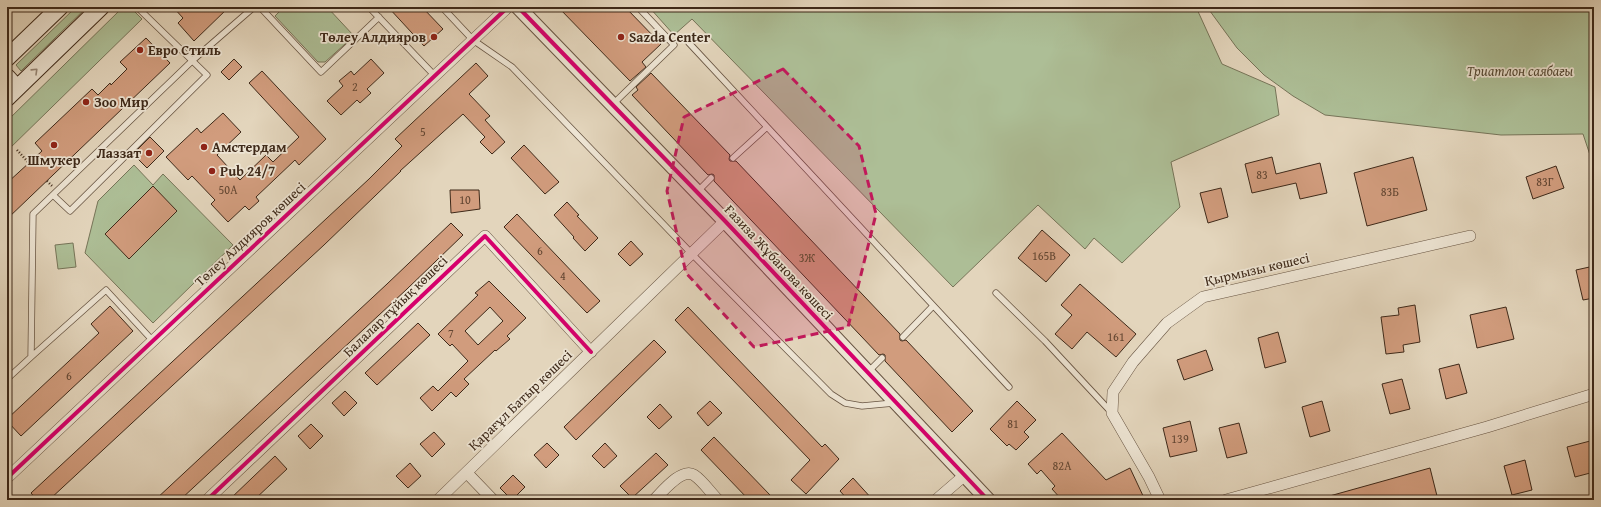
<svg xmlns="http://www.w3.org/2000/svg" width="1601" height="507" viewBox="0 0 1601 507" font-family="'Gentium Book Plus',serif">
<rect width="100%" height="100%" fill="#e3d5bc"/>
<filter id="stains"><feTurbulence type="fractalNoise" baseFrequency=".005" numOctaves="4"/><feColorMatrix values="0 0 0 0 .2 0 0 0 0 .09 0 0 0 0 .02 0 0 0 .5 -.17"/></filter>
<radialGradient id="worn" r=".72"><stop offset=".6" stop-color="#630" stop-opacity="0"/><stop offset="1" stop-color="#630" stop-opacity=".3"/></radialGradient>
<path fill="#adbe96" stroke="#767458" d="M 76,7 L 87,7 L 21,71 L 16,65 Z
M 284,7 L 327,7 L 354,36 L 325,62 L 318,62 L 275,16 Z
M 649,7 L 1196,7 L 1222,64 L 1275,87 L 1279,115 L 1171,162 L 1180,207 L 1122,263 L 1094,238 L 1085,249 L 1038,205 L 953,287 L 692,19 L 674,35 Z
M 1207,7 L 1594,7 L 1594,167 L 1583,134 L 1501,135 L 1325,115 L 1293,96 L 1264,75 L 1237,48 Z
M 122,9 L 134,11 L 142,19 L 7,151 L 7,121 L 119,11 Z
M 134,165 L 153,185 L 163,174 L 233,245 L 153,323 L 85,253 L 98,201 Z
M 73,243 L 76,267 L 58,269 L 55,245 Z"/>
<path fill="#d19c7d" stroke="#3e2919" fill-rule="evenodd" d="M 173,7 L 229,7 L 194,41 L 178,23 L 183,18 Z
M 388,7 L 422,7 L 443,29 L 424,46 Z
M 558,7 L 625,7 L 661,44 L 642,62 L 646,67 L 630,81 Z
M 146,38 L 170,63 L 7,219 L 7,183 L 42,151 L 35,143 L 92,89 L 98,95 L 110,83 L 111,85 L 127,69 L 120,62 Z
M 234,59 L 242,67 L 229,80 L 221,72 Z
M 371,59 L 384,73 L 367,89 L 371,93 L 360,103 L 357,100 L 341,115 L 327,101 L 343,86 L 339,81 L 351,71 L 354,75 Z
M 476,63 L 488,76 L 469,94 L 490,116 L 485,120 L 505,142 L 492,154 L 480,142 L 485,137 L 463,114 L 400,171 L 401,171 L 324,245 L 49,500 L 37,500 L 31,493 L 369,179 L 402,146 L 395,139 Z
M 262,71 L 326,139 L 299,165 L 295,160 L 256,197 L 259,201 L 249,210 L 245,206 L 228,222 L 211,204 L 215,200 L 192,176 L 188,180 L 166,157 L 197,128 L 201,133 L 223,113 L 241,132 L 217,155 L 240,180 L 266,155 L 273,162 L 299,137 L 249,83 Z
M 651,73 L 730,155 L 729,159 L 730,161 L 736,161 L 900,334 L 900,340 L 902,341 L 906,340 L 973,411 L 952,432 L 885,361 L 885,355 L 883,354 L 879,355 L 714,181 L 714,175 L 712,174 L 708,175 L 632,95 L 638,90 L 636,87 Z
M 150,137 L 164,151 L 147,168 L 133,154 Z
M 524,145 L 559,182 L 545,194 L 511,158 Z
M 1272,157 L 1276,174 L 1320,163 L 1327,193 L 1300,199 L 1296,183 L 1252,193 L 1245,164 Z
M 1413,157 L 1427,210 L 1367,226 L 1354,173 Z
M 1556,166 L 1564,188 L 1533,199 L 1526,177 Z
M 153,186 L 177,211 L 129,259 L 105,234 Z
M 1221,188 L 1228,217 L 1208,223 L 1200,193 Z
M 450,190 L 479,190 L 480,209 L 451,213 Z
M 567,202 L 579,215 L 577,216 L 598,238 L 585,251 L 573,238 L 574,237 L 554,215 Z
M 517,214 L 600,301 L 587,313 L 504,227 Z
M 451,223 L 463,235 L 407,289 L 180,500 L 155,500 L 387,284 Z
M 1042,230 L 1070,255 L 1046,282 L 1018,258 Z
M 631,241 L 643,254 L 630,266 L 618,254 Z
M 1594,266 L 1594,298 L 1583,300 L 1576,270 Z
M 489,281 L 526,318 L 507,336 L 510,339 L 496,351 L 495,350 L 464,379 L 469,384 L 456,397 L 451,392 L 432,411 L 420,398 L 433,386 L 438,391 L 468,361 L 452,344 L 450,346 L 438,334 L 478,295 L 475,293 ZM 490,307 L 503,321 L 478,345 L 465,331 Z
M 1080,284 L 1136,334 L 1116,357 L 1087,332 L 1072,349 L 1055,334 L 1072,315 L 1061,305 Z
M 1415,305 L 1420,342 L 1403,345 L 1404,352 L 1386,354 L 1381,317 L 1399,315 L 1398,308 Z
M 110,306 L 133,331 L 21,436 L 7,421 L 7,419 L 99,333 L 91,324 Z
M 688,307 L 822,447 L 825,444 L 839,459 L 806,494 L 791,480 L 810,460 L 675,320 Z
M 1506,307 L 1514,339 L 1477,348 L 1470,315 Z
M 418,323 L 430,335 L 377,385 L 365,373 Z
M 1278,332 L 1286,362 L 1265,368 L 1258,338 Z
M 654,340 L 666,352 L 576,440 L 564,427 Z
M 1206,350 L 1213,370 L 1184,380 L 1177,360 Z
M 1459,364 L 1467,393 L 1446,399 L 1439,369 Z
M 1402,379 L 1410,409 L 1390,414 L 1382,384 Z
M 345,391 L 357,403 L 344,416 L 332,403 Z
M 710,401 L 722,413 L 708,426 L 697,413 Z
M 1017,401 L 1036,420 L 1024,432 L 1029,437 L 1016,450 L 1009,444 L 1007,446 L 990,429 Z
M 1322,401 L 1330,431 L 1310,437 L 1302,407 Z
M 660,404 L 672,417 L 659,429 L 647,417 Z
M 1190,421 L 1197,451 L 1170,457 L 1163,428 Z
M 1239,423 L 1247,453 L 1227,458 L 1219,428 Z
M 311,424 L 323,436 L 310,449 L 298,436 Z
M 434,432 L 445,444 L 432,457 L 420,444 Z
M 1062,433 L 1106,480 L 1130,468 L 1145,500 L 1062,500 L 1052,489 L 1055,486 L 1041,470 L 1037,474 L 1028,464 Z
M 714,437 L 770,495 L 765,500 L 749,500 L 701,450 Z
M 1594,440 L 1594,472 L 1575,477 L 1567,447 Z
M 547,443 L 559,455 L 546,468 L 534,455 Z
M 605,443 L 617,456 L 604,468 L 592,456 Z
M 656,453 L 668,465 L 632,498 L 620,486 Z
M 275,456 L 287,469 L 254,500 L 229,500 Z
M 1525,460 L 1532,490 L 1512,495 L 1504,466 Z
M 410,463 L 421,476 L 408,488 L 396,476 Z
M 1430,468 L 1438,500 L 1326,500 L 1326,497 Z
M 513,475 L 525,487 L 512,500 L 500,488 Z
M 853,478 L 873,500 L 848,500 L 840,491 Z"/>
<g fill="none" stroke-linecap="round" stroke-linejoin="round">
<g stroke="#675442" stroke-width="7">
<path id="service" d="M 260,7 L 321,72 L 379,17
M 369,7 L 435,76
M 442,7 L 473,40 L 512,67 L 692,254 L 831,394 L 845,403 L 862,406 L 894,403
M 689,43 L 1009,387
M 613,104 L 674,45 L 638,7
M 733,158 L 767,127
M 697,192 L 711,178
M 53,195 L 70,211 L 207,75 L 137,7
M 996,293 L 1045,341 L 1112,413
M 903,337 L 933,306
M 31,357 L 106,290 L 153,341
M 868,372 L 882,358
M 7,379 L 31,357 L 33,214 L 193,60 L 254,7"/>
</g>
<g stroke="#675442" stroke-width="12">
<path id="minor" d="M 467,473 L 493,500
M 7,478 L 508,7
M 207,500 L 485,236 L 591,352
M 438,500 L 725,221
M 654,500 C 662,492 682,467 694,475 C 703,481 710,492 718,500
M 936,500 L 965,475
M 1160,500 L 1149,477 L 1112,413 L 1113,392 L 1133,362 L 1167,323 L 1203,297 L 1470,236
M 1226,500 L 1487,427 L 1594,394"/>
</g>
<g stroke="#675442" stroke-width="16">
<path id="tertiary" d="M 518,7 L 725,221 L 988,500"/>
</g>
<g stroke="#3e2919" stroke-width="18">
<path id="secondary" d="M 7,58 L 60,7
M 7,77 L 17,88
M 7,98 L 101,7"/>
</g>
<path stroke="#3e2919" stroke-width="2.5" stroke-dasharray="1 2" stroke-linecap="butt" d="M 17,150 L 29,163
M 47,181 L 52,186"/>
<use href="#service" stroke="#ede4d3" stroke-width="5.5"/>
<use href="#minor" stroke="#ede4d3" stroke-width="11"/>
<use href="#tertiary" stroke="#ede4d3" stroke-width="14"/>
<use href="#secondary" stroke="#ede4d3" stroke-width="16"/>
<g stroke="#ede4d3" stroke-width="6">
<path id="cycleway" d="M 518,7 L 725,221 L 988,500
M 7,478 L 508,7
M 207,500 L 485,236 L 591,352"/>
</g>
<use href="#cycleway" stroke="#d6006c" stroke-width="4"/>
</g>
<defs><path id="oneway-chevron" d="M-2-3.5L2.5 0L-2 3.5" fill="none" stroke-width="1.6" stroke-linecap="round" stroke-linejoin="round"/></defs>
<use stroke="#968676" href="#oneway-chevron" transform="translate(35 71) rotate(-44)"/>
<path fill="#c2185b" fill-opacity="0.2" stroke="#c2185b" stroke-width="3" stroke-dasharray="8 5" stroke-linejoin="round" d="M 783,69 L 859,146 L 876,214 L 848,327 L 754,347 L 686,273 L 667,191 L 684,117 Z"/>
<g fill="#8f2418" stroke="#ede4d3" stroke-width="1.5">
<circle cx="434" cy="37" r="4"/>
<circle cx="621" cy="37" r="4"/>
<circle cx="140" cy="50" r="4"/>
<circle cx="86" cy="102" r="4"/>
<circle cx="54" cy="145" r="4"/>
<circle cx="204" cy="147" r="4"/>
<circle cx="149" cy="153" r="4"/>
<circle cx="212" cy="171" r="4"/>
</g>
<g text-anchor="middle" stroke-width="3.5" stroke-linejoin="round" paint-order="stroke">
<g font-size="12" fill="#634632">
<text x="355" y="91">2</text>
<text x="423" y="136">5</text>
<text x="1262" y="179">83</text>
<text x="1545" y="186">83Г</text>
<text x="228" y="194">50А</text>
<text x="1390" y="196">83Б</text>
<text x="465" y="204">10</text>
<text x="540" y="255">6</text>
<text x="1044" y="260">165В</text>
<text x="807" y="262">3Ж</text>
<text x="563" y="280">4</text>
<text x="451" y="338">7</text>
<text x="1116" y="341">161</text>
<text x="69" y="380">6</text>
<text x="1013" y="428">81</text>
<text x="1180" y="443">139</text>
<text x="1062" y="470">82А</text>
</g>
<g font-size="14" font-weight="bold" fill="#3e2919" stroke="#ede4d3" text-anchor="start">
<text x="426" y="42" text-anchor="end">Төлеу Алдияров</text>
<text x="629" y="42">Sazda Center</text>
<text x="148" y="55">Евро Стиль</text>
<text x="94" y="107">Зоо Мир</text>
<text x="212" y="152">Амстердам</text>
<text x="141" y="158" text-anchor="end">Лаззат</text>
<text x="54" y="165" text-anchor="middle">Шмукер</text>
<text x="220" y="176">Pub 24/7</text>
</g>
<g font-size="14" font-style="italic" fill="#544732" stroke="#ede4d3">
<text x="1520" y="76">Триатлон саябағы</text>
</g>
<g font-size="14" fill="#3e2919" stroke="#ede4d3">
<text transform="translate(250 234) rotate(-43)" y="5">Төлеу Алдияров көшесі</text>
<text transform="translate(779 262) rotate(47)" y="5">Ғазиза Жұбанова көшесі</text>
<text transform="translate(1257 269) rotate(-13)" y="5">Қырмызы көшесі</text>
<text transform="translate(395 306) rotate(-44)" y="5">Балалар тұйық көшесі</text>
<text transform="translate(520 400) rotate(-44)" y="5">Қарағұл Батыр көшесі</text>
</g>
</g>
<rect width="1601" height="507" fill="none" stroke="#e3d5bc" stroke-width="24"/>
<rect x="8" y="8" width="1585" height="491" fill="none" stroke="#3e2919" stroke-width="2"/>
<rect x="12" y="12" width="1577" height="483" fill="none" stroke="#3e2919"/>
<rect width="100%" height="100%" filter="url(#stains)"/>
<rect width="100%" height="100%" fill="url(#worn)"/>
</svg>
